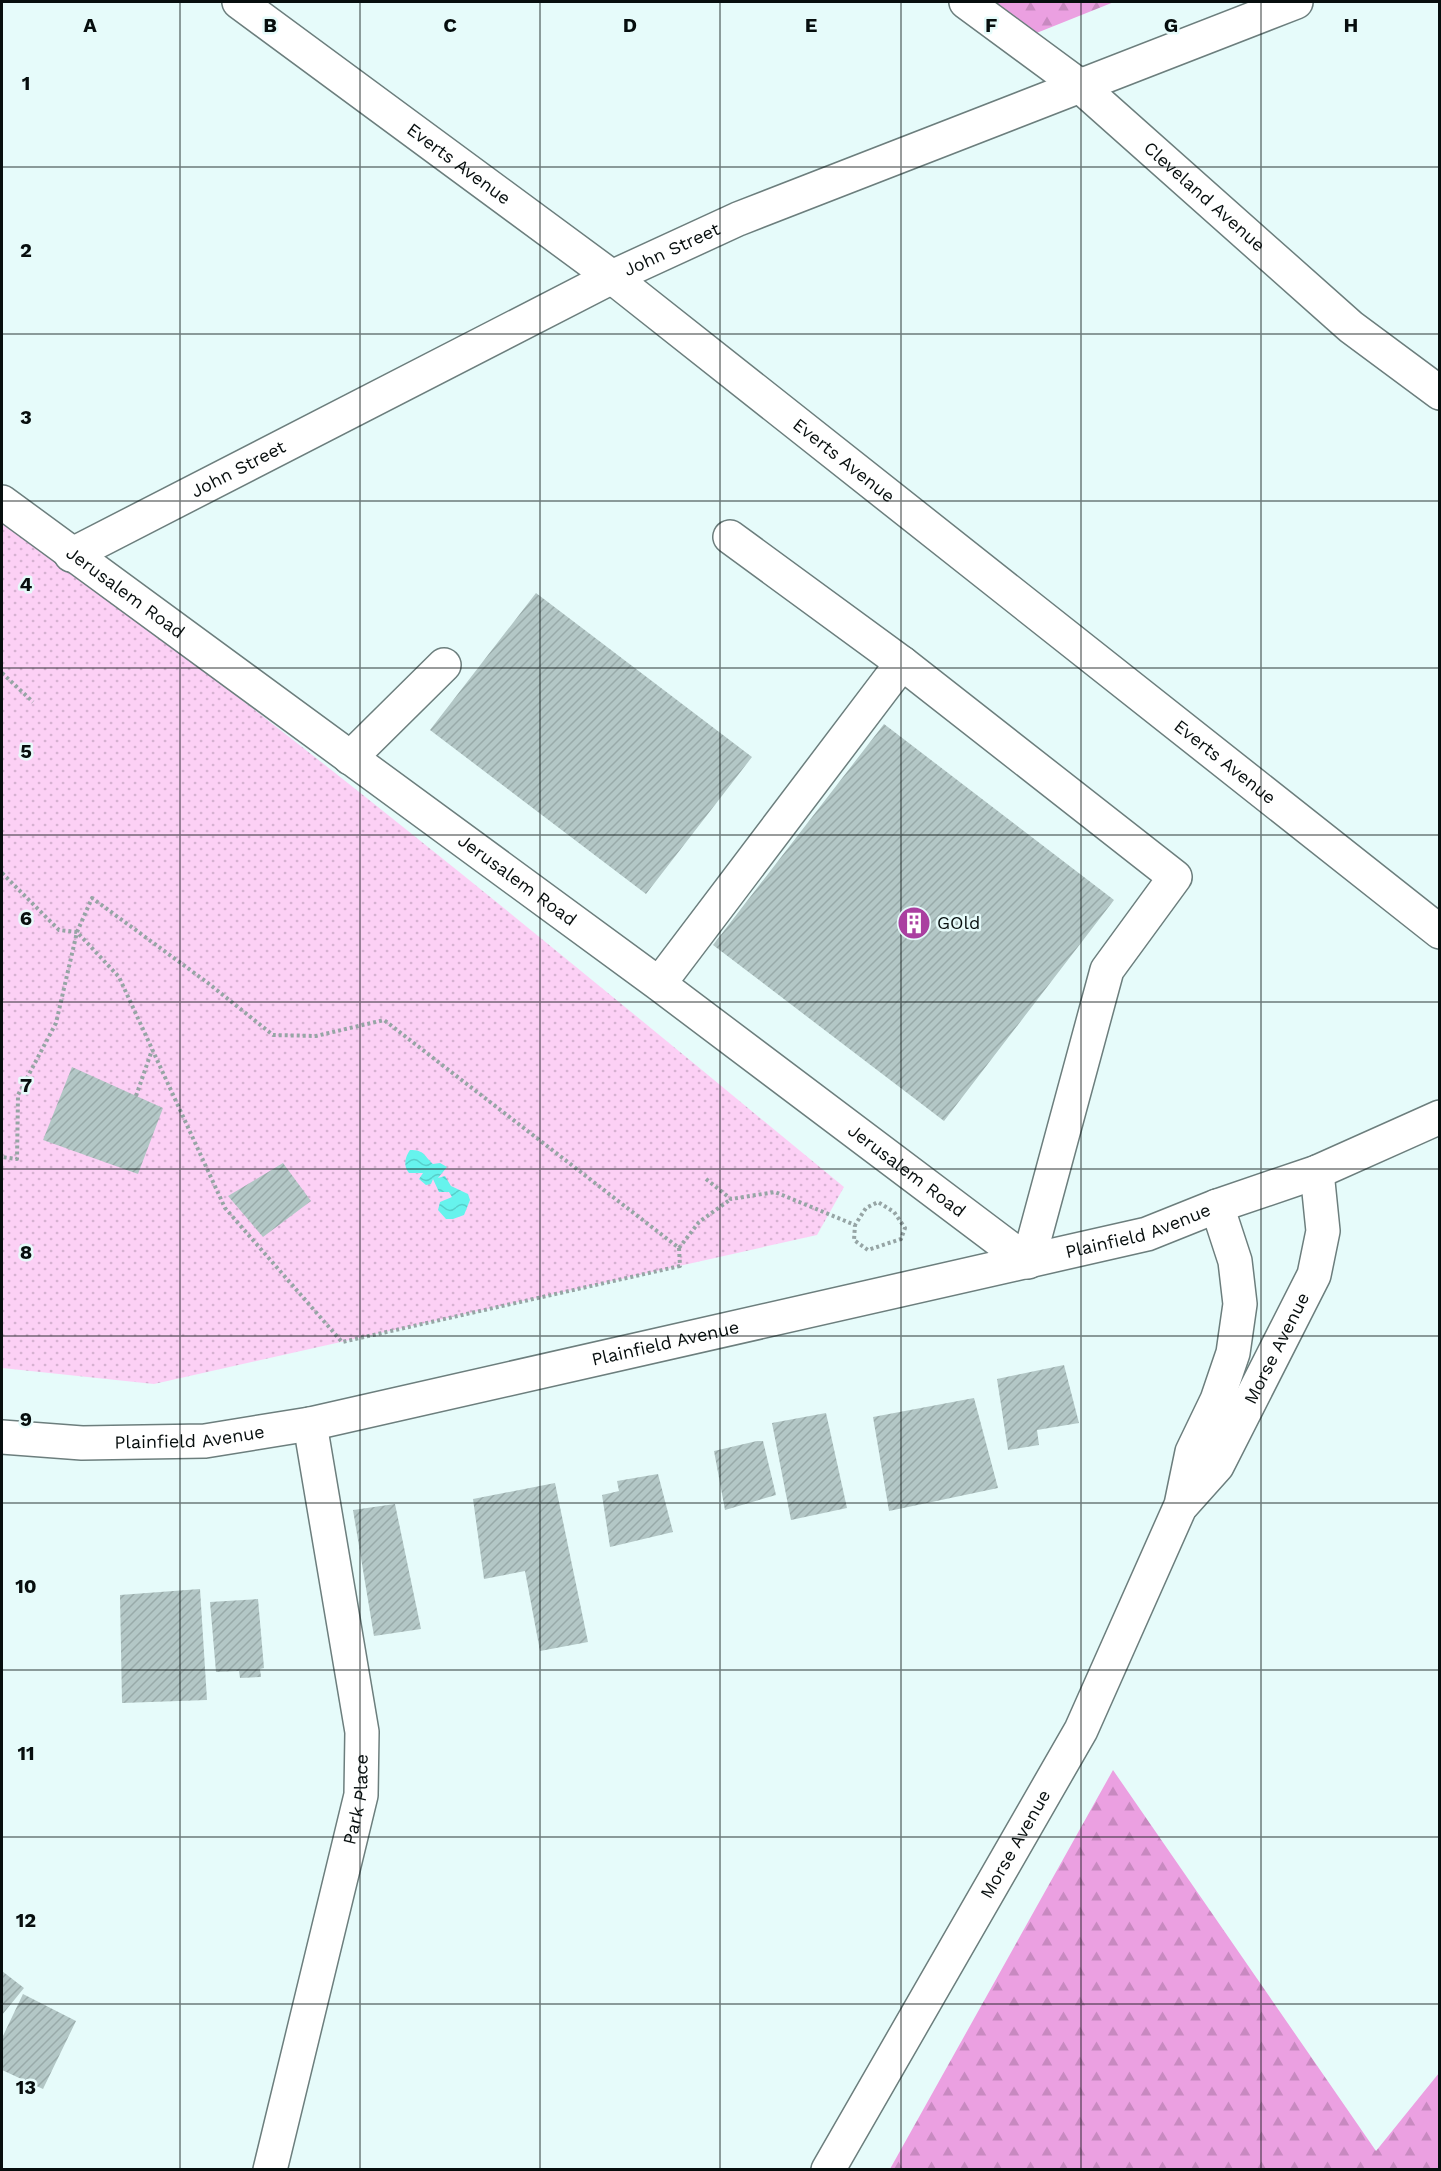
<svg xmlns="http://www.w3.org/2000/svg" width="1441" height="2171" viewBox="0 0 1441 2171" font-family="'Work Sans',sans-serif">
<defs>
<pattern id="grass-dots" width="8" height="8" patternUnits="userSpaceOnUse" patternTransform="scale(1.5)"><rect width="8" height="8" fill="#fcd0f5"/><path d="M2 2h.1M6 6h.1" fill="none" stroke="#d6b1d1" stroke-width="1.8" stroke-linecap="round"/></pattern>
<pattern id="forest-firs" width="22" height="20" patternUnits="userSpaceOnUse" patternTransform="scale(1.5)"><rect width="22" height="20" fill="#eba0e1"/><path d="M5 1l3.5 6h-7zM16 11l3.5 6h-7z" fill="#c889c0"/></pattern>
<pattern id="water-waves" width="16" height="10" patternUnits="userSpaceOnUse" patternTransform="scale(1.5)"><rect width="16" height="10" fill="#66f3ed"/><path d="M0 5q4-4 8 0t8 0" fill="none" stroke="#57cfca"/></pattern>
<pattern id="building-hatch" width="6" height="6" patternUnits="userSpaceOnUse" patternTransform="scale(1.5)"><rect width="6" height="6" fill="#b3c7c6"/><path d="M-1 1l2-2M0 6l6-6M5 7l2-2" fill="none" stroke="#98aaa9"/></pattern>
</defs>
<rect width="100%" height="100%" fill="#e6fbfa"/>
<path fill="url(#grass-dots)" d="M 2,520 C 292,730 568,960 844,1187 L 817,1235 L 154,1384 L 2,1368 Z"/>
<path fill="url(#forest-firs)" d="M 984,2 L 1114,2 L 1029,36 Z
M 1113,1770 L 1376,2151 L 1439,2073 L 1439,2169 L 890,2169 Z"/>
<path fill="url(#water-waves)" d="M 410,1150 C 425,1150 424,1156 433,1164 L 440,1163 L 447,1167 L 438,1178 L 445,1176 L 451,1186 L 468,1194 L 470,1200 L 464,1215 L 453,1219 L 446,1219 L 438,1210 L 440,1202 L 452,1197 L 449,1192 L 439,1192 L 433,1179 L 431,1184 L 426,1185 L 419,1179 L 423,1173 L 409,1173 C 403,1166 405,1157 410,1150 Z"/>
<path fill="url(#building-hatch)" d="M 536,593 L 752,757 L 646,894 L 430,730 Z
M 884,724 L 1114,900 L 944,1121 L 713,945 Z
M 72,1067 L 163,1108 L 138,1174 L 43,1140 Z
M 283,1163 L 311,1201 L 263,1237 L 228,1196 Z
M 1064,1365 L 1079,1423 L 1037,1430 L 1039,1445 L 1008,1450 L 997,1379 Z
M 974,1398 L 998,1488 L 889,1511 L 873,1417 Z
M 826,1413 L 847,1508 L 791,1520 L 772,1423 Z
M 757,1441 L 763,1441 L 776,1495 L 725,1510 L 714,1451 Z
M 658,1474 L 673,1532 L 610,1547 L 602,1495 L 619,1491 L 617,1481 Z
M 555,1483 L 588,1642 L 540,1651 L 525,1571 L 484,1579 L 473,1499 Z
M 395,1504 L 421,1629 L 374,1636 L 353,1510 Z
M 200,1589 L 207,1700 L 122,1703 L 120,1595 Z
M 258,1599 L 264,1668 L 260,1669 L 261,1677 L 240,1678 L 239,1671 L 216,1672 L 210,1602 Z
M 2,1971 L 24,1988 L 2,2015 Z
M 23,1994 L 76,2021 L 43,2089 L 2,2070 L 2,2038 Z"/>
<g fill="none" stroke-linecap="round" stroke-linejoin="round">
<g stroke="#6c7e7d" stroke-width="36">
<g id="minor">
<path id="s1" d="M 239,2 L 612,277 L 1440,932"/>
<path id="s2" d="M 966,2 L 1080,86 L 1351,327 L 1440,393"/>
<path id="s3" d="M 2,502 L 659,984 L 1028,1262 L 1107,970 L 1175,877 L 902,663 L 659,984"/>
<path d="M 730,537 L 902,663"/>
<path id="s4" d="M 71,555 L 612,277 L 738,219 L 1296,2"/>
<path d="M 350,758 L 444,665"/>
<path id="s5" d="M 2,1437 L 82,1443 L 205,1441 L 310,1424 L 1147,1234 L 1217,1206 L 1317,1172 L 1440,1117"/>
<path id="s6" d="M 1183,1504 L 1217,1466 L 1314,1275 L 1323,1231 L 1317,1172"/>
<path id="s7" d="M 270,2170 L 361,1795 L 362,1732 L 310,1424"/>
<path id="s8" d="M 828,2170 L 1081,1730 L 1181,1505 L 1192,1452 L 1217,1400 L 1233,1353 L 1240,1304 L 1235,1261 L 1217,1206"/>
</g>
</g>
<path stroke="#96a5a5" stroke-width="4" stroke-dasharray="3 3" stroke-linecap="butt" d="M 2,673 L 33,702
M 2,873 L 59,930 L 77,932 L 56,1023 L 18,1095 L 17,1159 L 2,1157
M 136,1096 L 152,1050
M 706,1179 L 731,1199 L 775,1192 L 855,1225 L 854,1240 L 868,1250 L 901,1239 L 905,1228 L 894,1212 L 878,1202 L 866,1208 L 855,1225
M 679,1248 L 680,1266 L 342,1342 L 225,1208 L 119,977 L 77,932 L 92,898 L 208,983 L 273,1035 L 316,1036 L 384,1020 L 679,1248 L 699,1222 L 731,1199"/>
<use href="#minor" stroke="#fff" stroke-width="33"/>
</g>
<path fill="none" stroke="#070e0e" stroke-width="1.5" stroke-opacity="0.55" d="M 180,2 L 180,2170M 360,2 L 360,2170M 540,2 L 540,2170M 720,2 L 720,2170M 901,2 L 901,2170M 1081,2 L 1081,2170M 1261,2 L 1261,2170M 2,167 L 1440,167M 2,334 L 1440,334M 2,501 L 1440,501M 2,668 L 1440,668M 2,835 L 1440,835M 2,1002 L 1440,1002M 2,1169 L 1440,1169M 2,1336 L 1440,1336M 2,1503 L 1440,1503M 2,1670 L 1440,1670M 2,1837 L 1440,1837M 2,2004 L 1440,2004"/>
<defs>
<g id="building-disc" transform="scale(1.725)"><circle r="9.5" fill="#aa3fa0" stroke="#e6fbfa"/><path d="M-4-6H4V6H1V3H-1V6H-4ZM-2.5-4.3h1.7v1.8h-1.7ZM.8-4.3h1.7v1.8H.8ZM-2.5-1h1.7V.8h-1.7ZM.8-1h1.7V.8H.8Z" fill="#fff"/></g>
</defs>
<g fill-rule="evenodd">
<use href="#building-disc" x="914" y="923"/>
</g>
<g text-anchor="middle" stroke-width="5" stroke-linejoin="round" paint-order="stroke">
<g font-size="18" fill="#070e0e" stroke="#e6fbfa">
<text dy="6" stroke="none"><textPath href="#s1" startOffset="273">Everts Avenue</textPath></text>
<text dy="6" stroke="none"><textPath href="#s2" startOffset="308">Cleveland Avenue</textPath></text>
<text dy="6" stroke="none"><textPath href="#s4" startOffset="674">John Street</textPath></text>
<text dy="6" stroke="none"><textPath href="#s1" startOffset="759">Everts Avenue</textPath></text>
<text dy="6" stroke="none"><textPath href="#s4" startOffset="188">John Street</textPath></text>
<text dy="6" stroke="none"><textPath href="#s3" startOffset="153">Jerusalem Road</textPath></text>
<text dy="6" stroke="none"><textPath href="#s1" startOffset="1245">Everts Avenue</textPath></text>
<text dy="6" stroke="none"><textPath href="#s3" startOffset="639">Jerusalem Road</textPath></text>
<text dy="6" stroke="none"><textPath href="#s3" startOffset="1125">Jerusalem Road</textPath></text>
<text dy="6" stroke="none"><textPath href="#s5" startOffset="1160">Plainfield Avenue</textPath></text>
<text dy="6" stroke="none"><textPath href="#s5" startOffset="674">Plainfield Avenue</textPath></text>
<text dy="6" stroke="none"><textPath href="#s6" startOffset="183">Morse Avenue</textPath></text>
<text dy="6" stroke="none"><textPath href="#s5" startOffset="188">Plainfield Avenue</textPath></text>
<text dy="6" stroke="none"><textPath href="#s7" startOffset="381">Park Place</textPath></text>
<text dy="6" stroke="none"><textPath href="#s8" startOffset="376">Morse Avenue</textPath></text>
</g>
<g font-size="18" fill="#070e0e" stroke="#e6fbfa" text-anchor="start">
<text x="937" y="929">GOld</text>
</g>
</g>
<g font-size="20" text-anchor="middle" font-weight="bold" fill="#070e0e" stroke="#e6fbfa" stroke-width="5" stroke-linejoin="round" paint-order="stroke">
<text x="90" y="32">A</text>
<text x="270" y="32">B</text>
<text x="450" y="32">C</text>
<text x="630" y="32">D</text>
<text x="811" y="32">E</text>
<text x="991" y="32">F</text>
<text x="1171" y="32">G</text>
<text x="1351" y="32">H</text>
<text x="26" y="90">1</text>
<text x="26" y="257">2</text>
<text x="26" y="424">3</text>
<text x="26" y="591">4</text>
<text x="26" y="758">5</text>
<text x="26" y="925">6</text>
<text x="26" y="1092">7</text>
<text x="26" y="1259">8</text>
<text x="26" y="1426">9</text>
<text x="26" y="1593">10</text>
<text x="26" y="1760">11</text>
<text x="26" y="1927">12</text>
<text x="26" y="2094">13</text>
</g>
<rect width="1441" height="2171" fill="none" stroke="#070e0e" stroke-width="6"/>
</svg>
